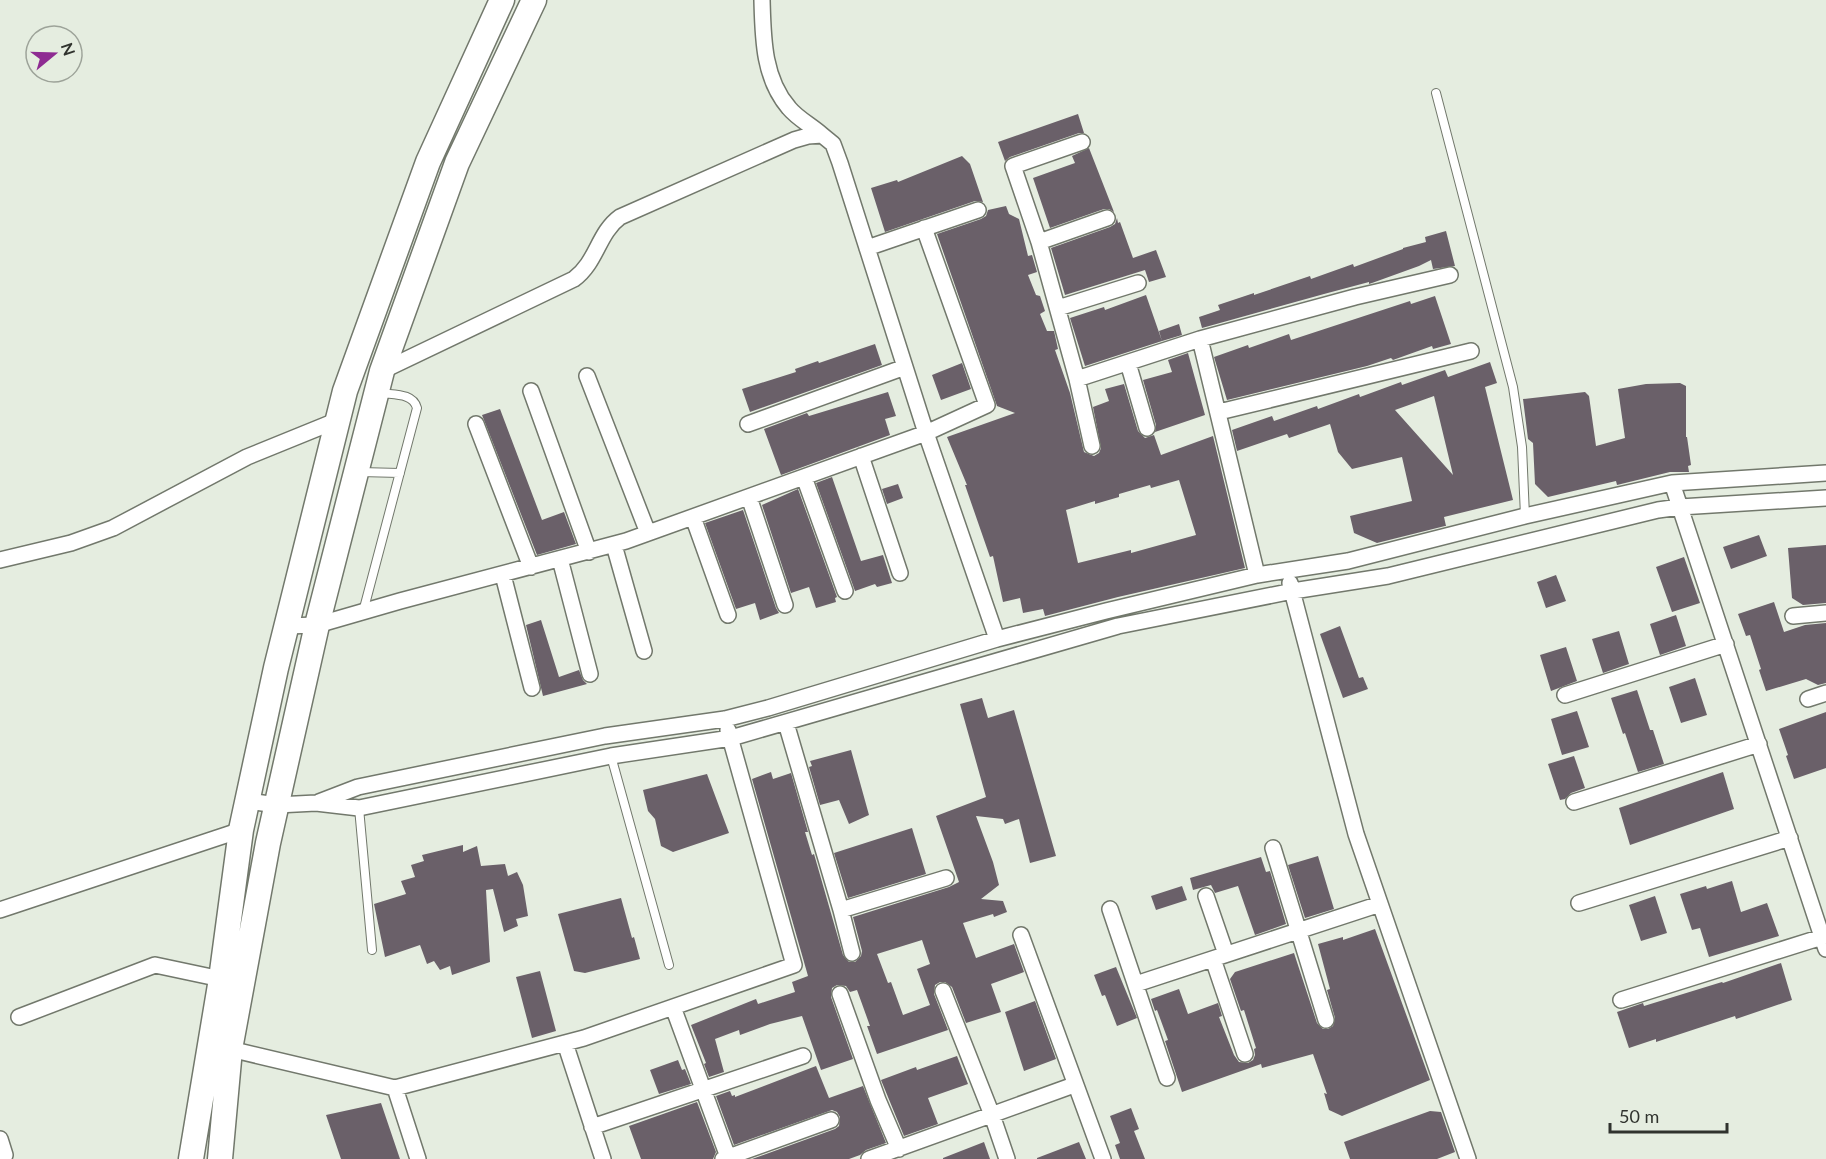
<svg xmlns="http://www.w3.org/2000/svg" width="1826" height="1159" viewBox="0 0 1826 1159" font-family="Lato,sans-serif">
<rect width="100%" height="100%" fill="#e5ede0"/>
<path fill="#6a6069" fill-rule="evenodd" d="M 1078,114 L 1084,133 L 1079,133 L 1010,157 L 1005,161 L 998,142 Z
M 1089,148 L 1114,212 L 1109,209 L 1104,209 L 1050,228 L 1033,178 L 1075,163 L 1072,156 Z
M 962,156 L 970,164 L 983,202 L 975,201 L 885,232 L 871,188 L 897,180 L 898,182 Z
M 1006,206 L 1009,214 L 1019,219 L 1028,256 L 1032,255 L 1037,272 L 1028,275 L 1036,295 L 1040,296 L 1045,311 L 1040,314 L 1047,331 L 1054,331 L 1058,349 L 1055,350 L 1070,393 L 1084,452 L 1094,456 L 1099,453 L 1101,448 L 1093,407 L 1109,401 L 1105,389 L 1124,384 L 1138,431 L 1145,438 L 1154,435 L 1161,455 L 1213,436 L 1245,568 L 1118,597 L 1045,616 L 1043,609 L 1023,613 L 1020,598 L 1003,602 L 993,556 L 990,557 L 965,485 L 967,485 L 947,437 L 1015,413 L 997,406 L 937,234 L 981,219 L 986,216 L 988,210 ZM 1179,480 L 1196,535 L 1131,553 L 1131,550 L 1078,563 L 1066,510 L 1095,501 L 1095,504 L 1119,497 L 1119,494 L 1150,485 L 1151,488 Z
M 1117,218 L 1118,223 L 1120,222 L 1133,258 L 1156,250 L 1166,277 L 1149,282 L 1145,270 L 1065,295 L 1051,248 L 1110,227 L 1115,224 Z
M 1446,231 L 1455,266 L 1433,269 L 1431,260 L 1419,266 L 1372,283 L 1369,284 L 1369,282 L 1324,294 L 1202,328 L 1199,317 L 1220,310 L 1218,305 L 1254,293 L 1254,295 L 1310,276 L 1311,279 L 1353,264 L 1354,267 L 1403,249 L 1403,248 L 1426,242 L 1425,237 Z
M 1146,295 L 1162,341 L 1085,366 L 1070,318 L 1104,307 L 1105,310 Z
M 1435,296 L 1451,344 L 1433,349 L 1432,346 L 1393,360 L 1391,358 L 1367,366 L 1227,400 L 1214,357 L 1248,345 L 1249,348 L 1289,334 L 1291,340 L 1410,301 L 1411,304 Z
M 1179,324 L 1182,335 L 1162,341 L 1159,331 Z
M 875,344 L 882,365 L 750,412 L 742,389 L 796,372 L 795,369 L 818,361 L 819,363 Z
M 1188,353 L 1205,415 L 1155,432 L 1156,425 L 1143,380 L 1172,372 L 1168,360 Z
M 1490,362 L 1497,383 L 1485,387 L 1513,500 L 1444,517 L 1446,526 L 1445,526 L 1377,543 L 1354,533 L 1350,516 L 1412,501 L 1402,457 L 1352,469 L 1338,452 L 1330,424 L 1289,438 L 1287,434 L 1237,451 L 1232,430 L 1272,416 L 1274,421 L 1317,406 L 1318,409 L 1359,394 L 1360,397 L 1401,382 L 1402,385 L 1445,370 L 1448,377 ZM 1434,396 L 1453,475 L 1395,410 Z
M 962,363 L 971,389 L 941,400 L 932,375 Z
M 1680,383 L 1686,386 L 1686,437 L 1687,437 L 1691,465 L 1688,466 L 1689,472 L 1670,472 L 1617,485 L 1616,481 L 1548,497 L 1535,484 L 1533,443 L 1528,439 L 1523,399 L 1585,392 L 1589,396 L 1596,446 L 1625,438 L 1618,389 L 1646,384 Z
M 888,392 L 896,416 L 885,419 L 890,435 L 781,475 L 764,429 L 807,413 L 809,416 Z
M 500,409 L 542,520 L 564,512 L 576,544 L 537,555 L 482,415 Z
M 832,477 L 861,561 L 883,555 L 892,583 L 877,587 L 875,584 L 855,591 L 816,483 Z
M 898,484 L 903,498 L 887,504 L 882,489 Z
M 798,489 L 837,597 L 835,598 L 836,602 L 816,608 L 809,587 L 791,593 L 762,505 Z
M 743,510 L 776,608 L 779,613 L 760,620 L 755,603 L 736,609 L 705,523 Z
M 1759,535 L 1767,556 L 1731,569 L 1723,547 Z
M 1826,545 L 1826,603 L 1803,605 L 1792,598 L 1788,548 Z
M 1684,557 L 1700,603 L 1672,612 L 1656,567 Z
M 1556,575 L 1566,601 L 1546,608 L 1537,582 Z
M 1774,602 L 1784,632 L 1805,625 L 1826,623 L 1826,683 L 1818,685 L 1806,679 L 1766,691 L 1759,670 L 1761,669 L 1750,635 L 1746,636 L 1738,614 Z
M 1676,615 L 1686,646 L 1660,655 L 1650,624 Z
M 541,620 L 559,677 L 579,670 L 583,680 L 587,684 L 543,696 L 526,625 Z
M 1340,626 L 1359,678 L 1363,677 L 1368,689 L 1343,698 L 1320,634 Z
M 1619,631 L 1629,664 L 1603,673 L 1592,639 Z
M 1566,647 L 1577,681 L 1551,691 L 1540,655 Z
M 1695,678 L 1707,715 L 1681,723 L 1669,687 Z
M 1637,690 L 1650,730 L 1653,730 L 1664,764 L 1638,772 L 1625,733 L 1623,734 L 1611,698 Z
M 982,698 L 988,718 L 1014,710 L 1056,856 L 1030,863 L 1019,819 L 1005,824 L 1003,819 L 976,816 L 993,862 L 999,885 L 981,899 L 1003,901 L 1007,912 L 994,917 L 993,914 L 963,923 L 976,958 L 1014,944 L 1024,972 L 991,984 L 1001,1012 L 966,1023 L 952,987 L 945,982 L 940,982 L 935,985 L 934,994 L 948,1030 L 877,1054 L 867,1026 L 870,1026 L 857,990 L 850,992 L 846,986 L 837,985 L 832,988 L 831,997 L 853,1059 L 821,1070 L 802,1016 L 770,1024 L 740,1035 L 739,1030 L 715,1039 L 724,1072 L 709,1077 L 704,1064 L 706,1063 L 691,1025 L 756,999 L 758,1004 L 795,992 L 792,982 L 808,976 L 752,779 L 771,772 L 773,779 L 791,773 L 808,832 L 805,832 L 812,855 L 814,854 L 843,955 L 849,962 L 855,962 L 861,956 L 862,951 L 853,917 L 949,887 L 959,882 L 936,816 L 986,797 L 960,704 ZM 922,940 L 930,964 L 917,969 L 930,1005 L 903,1015 L 891,982 L 888,983 L 877,954 Z
M 1577,711 L 1589,747 L 1562,755 L 1551,719 Z
M 1826,712 L 1826,768 L 1794,779 L 1786,756 L 1788,755 L 1779,729 Z
M 851,750 L 869,815 L 849,824 L 839,800 L 820,805 L 809,767 L 812,766 L 810,761 Z
M 1574,756 L 1585,788 L 1571,793 L 1565,799 L 1560,800 L 1548,764 Z
M 1723,772 L 1734,809 L 1630,845 L 1619,808 Z
M 707,774 L 729,833 L 673,852 L 661,846 L 655,819 L 648,811 L 643,790 Z
M 912,828 L 926,874 L 848,898 L 834,853 Z
M 463,845 L 463,852 L 477,846 L 481,866 L 505,864 L 508,876 L 517,872 L 523,885 L 528,916 L 516,919 L 518,926 L 504,932 L 493,889 L 486,890 L 490,962 L 452,975 L 450,966 L 440,970 L 434,961 L 427,964 L 420,945 L 385,957 L 374,904 L 406,894 L 401,881 L 415,877 L 411,865 L 424,861 L 422,855 Z
M 1318,856 L 1334,909 L 1305,918 L 1288,865 Z
M 1261,857 L 1266,872 L 1270,871 L 1286,924 L 1255,935 L 1238,886 L 1215,893 L 1211,885 L 1193,890 L 1190,878 Z
M 1732,881 L 1741,912 L 1767,903 L 1779,936 L 1709,957 L 1700,928 L 1692,930 L 1680,894 L 1706,886 L 1707,889 Z
M 1182,886 L 1187,900 L 1156,910 L 1151,896 Z
M 1655,896 L 1667,933 L 1641,941 L 1629,905 Z
M 621,898 L 632,938 L 634,937 L 640,959 L 585,973 L 574,971 L 558,914 Z
M 1375,929 L 1430,1080 L 1342,1116 L 1329,1110 L 1324,1093 L 1327,1094 L 1313,1054 L 1262,1068 L 1261,1064 L 1182,1092 L 1165,1041 L 1168,1040 L 1157,1010 L 1155,1011 L 1151,999 L 1179,989 L 1188,1014 L 1218,1003 L 1222,1016 L 1219,1017 L 1234,1055 L 1239,1062 L 1248,1063 L 1253,1060 L 1255,1055 L 1254,1049 L 1256,1048 L 1244,1010 L 1241,1011 L 1230,979 L 1235,972 L 1294,953 L 1317,1023 L 1323,1029 L 1328,1029 L 1333,1026 L 1335,1018 L 1327,990 L 1330,989 L 1318,944 L 1343,937 L 1343,940 Z
M 1781,963 L 1792,1000 L 1736,1019 L 1735,1016 L 1656,1042 L 1656,1039 L 1629,1048 L 1617,1012 L 1643,1003 L 1644,1006 L 1722,982 L 1723,983 Z
M 1116,967 L 1137,1018 L 1117,1026 L 1105,995 L 1102,996 L 1094,975 Z
M 540,971 L 556,1031 L 532,1038 L 516,977 Z
M 1035,1001 L 1056,1059 L 1024,1071 L 1005,1012 Z
M 957,1056 L 968,1084 L 928,1098 L 938,1124 L 904,1136 L 881,1080 L 916,1067 L 917,1070 Z
M 678,1060 L 682,1070 L 685,1069 L 691,1084 L 659,1094 L 650,1070 Z
M 816,1066 L 829,1098 L 863,1086 L 886,1143 L 866,1150 L 860,1155 L 849,1159 L 752,1159 L 835,1129 L 839,1126 L 840,1117 L 837,1112 L 832,1110 L 734,1145 L 716,1096 L 730,1091 L 732,1096 L 735,1095 L 735,1097 Z
M 697,1102 L 716,1152 L 713,1159 L 641,1159 L 629,1126 Z
M 381,1103 L 400,1159 L 341,1159 L 326,1115 Z
M 1131,1108 L 1139,1129 L 1134,1131 L 1145,1159 L 1120,1159 L 1115,1145 L 1120,1143 L 1110,1116 Z
M 1430,1111 L 1441,1112 L 1455,1152 L 1437,1159 L 1350,1159 L 1344,1142 Z
M 984,1142 L 990,1159 L 943,1159 L 943,1158 Z
M 1079,1142 L 1086,1159 L 1037,1159 L 1037,1158 Z"/>
<g fill="none" stroke-linecap="round" stroke-linejoin="round">
<g stroke="#72786c" stroke-width="10">
<path id="lane" d="M 1436,93 L 1513,387 L 1522,447 L 1525,516
M 360,472 L 400,473
M 363,612 L 417,408 C 413,393 394,395 381,393
M 611,756 L 669,965
M 359,808 L 372,950"/>
</g>
<g stroke="#72786c" stroke-width="18">
<path id="street" d="M 762,0 C 763,37 763,78 789,108 C 797,118 812,126 822,135
M 1082,142 L 1013,166 L 1039,242 L 1077,379 L 1200,339
M 1039,242 L 1107,218
M 867,248 L 978,210
M 1058,308 L 1138,283
M 1128,363 L 1147,428
M 382,371 L 574,279 C 597,262 598,233 620,217 L 794,140 L 808,136 L 822,135 L 833,144 L 840,163 L 926,433 L 987,405 L 924,228
M 587,376 L 648,533
M 1077,379 L 1092,446
M 531,391 L 589,552
M 1219,412 L 1471,351
M 476,424 L 531,567
M 748,424 L 905,367
M 861,456 L 900,573
M 804,477 L 845,591
M 1672,483 L 1826,949
M 749,497 L 785,605
M 693,517 L 728,615
M 614,545 L 644,651
M 560,559 L 590,674
M 0,560 L 71,543 L 113,528 L 247,457 L 338,420
M 503,575 L 532,688
M 1257,575 L 1200,339 L 1355,297 L 1450,275
M 1290,583 L 1356,834 L 1468,1159
M 1793,616 L 1826,613
M 286,626 L 317,625 L 400,601 L 626,541 L 926,433 L 997,639
M 1565,695 L 1726,644
M 1808,699 L 1826,693
M 786,723 L 841,910 L 852,953
M 248,801 L 277,805 L 316,803 L 359,808 L 611,756 L 731,738 L 1118,626 L 1293,591 L 1388,576 L 1658,510 L 1680,507 L 1826,498
M 319,802 L 358,787 L 605,736 L 725,719 L 768,708 L 997,639 L 1106,611 L 1257,575 L 1348,561 L 1525,516 L 1672,483 L 1826,473
M 1574,802 L 1759,744
M 1273,848 L 1326,1020
M 1206,896 L 1226,954
M 1579,903 L 1790,838
M 1110,909 L 1167,1078
M 0,910 L 241,830
M 841,910 L 946,878
M 1021,935 L 1103,1159
M 1213,959 L 1245,1054
M 1136,984 L 1380,904
M 943,991 L 992,1115 L 1007,1159
M 840,994 L 878,1100 L 899,1149
M 1621,1000 L 1822,937
M 673,1007 L 728,1157
M 19,1017 L 155,965 L 221,979
M 565,1043 L 603,1159
M 230,1049 L 395,1088 L 418,1159
M 395,1088 L 584,1038 L 794,965 L 728,730
M 592,1127 L 803,1056
M 0,1139 L 5,1155
M 723,1159 L 831,1120
M 869,1159 L 1074,1085"/>
</g>
<g stroke="#72786c" stroke-width="27">
<path id="primary" d="M 191,1159 L 221,979 L 241,830 L 276,668 L 345,391 L 428,162 L 502,0
M 220,1159 L 230,1049 L 268,843 L 317,625 L 382,371 L 457,163 L 534,0"/>
</g>
<use href="#lane" stroke="#fff" stroke-width="8"/>
<use href="#street" stroke="#fff" stroke-width="15"/>
<use href="#primary" stroke="#fff" stroke-width="24"/>
</g>
<g transform="translate(54 54) rotate(71)"><circle r="28" fill="#e5ede0" stroke="#9da399" stroke-width="1.5"/>
<path d="M0-4.5L10 22L0 15L-10 22Z" fill="#8e2b92"/>
<text y="-9" font-size="16" font-weight="bold" text-anchor="middle" fill="#30332e">N</text>
</g>
<path d="M1610 1123v9h117v-9" fill="none" stroke="#30332e" stroke-width="3"/>
<text x="1619" y="1123" font-size="18" fill="#30332e" stroke="#e5ede0" stroke-width="4.5" paint-order="stroke">50 m</text>
</svg>
